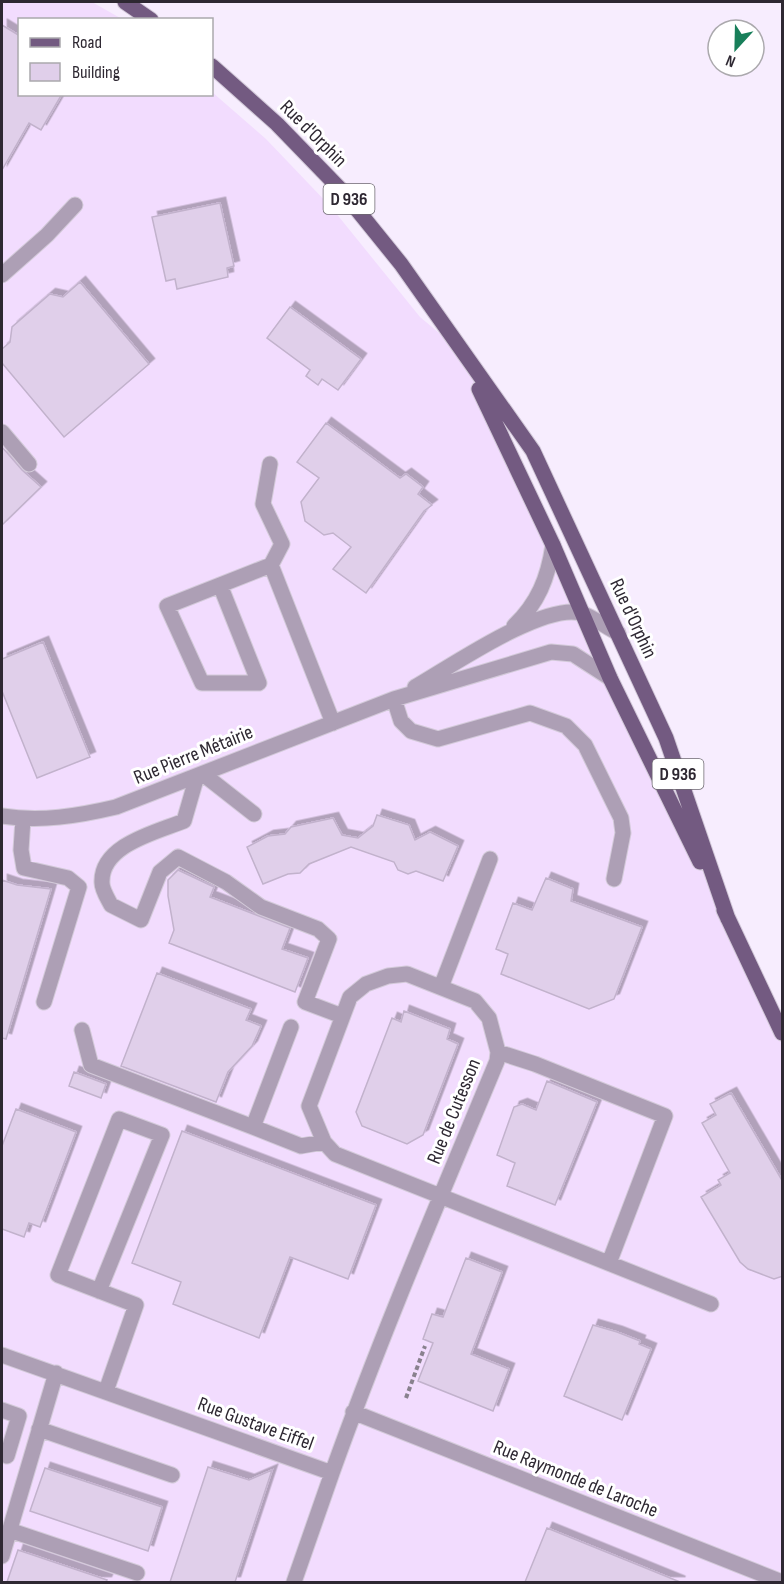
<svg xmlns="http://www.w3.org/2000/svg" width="784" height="1584" viewBox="0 0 784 1584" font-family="'Sofia Sans Condensed',sans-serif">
<defs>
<filter id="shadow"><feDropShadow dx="5.5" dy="-5.5" stdDeviation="0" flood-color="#0004"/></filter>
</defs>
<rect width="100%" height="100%" fill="#f7edfe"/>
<path fill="#f2dcfe" d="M 2,2 L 92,2 L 122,19 L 20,20 L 20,94 L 212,94 L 212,92 L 266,139 L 331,207 L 420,317 L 463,353 L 782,1032 L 782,1582 L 2,1582 Z"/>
<path fill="#e0cfea" stroke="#c2b2cc" stroke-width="1.5" filter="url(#shadow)" d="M 2,25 L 20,36 L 20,94 L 62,94 L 41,130 L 29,123 L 2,170 Z
M 220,203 L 234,266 L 227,268 L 228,277 L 177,289 L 175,279 L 166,281 L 152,217 Z
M 80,282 L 149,364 L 64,437 L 2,363 L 2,349 L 10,342 L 12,327 L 50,294 L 63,297 Z
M 290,307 L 361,359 L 338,390 L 322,379 L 318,385 L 306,376 L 310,370 L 267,338 Z
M 326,423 L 400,478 L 406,474 L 423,487 L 418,494 L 432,505 L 424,511 L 366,593 L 333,569 L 351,547 L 333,533 L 324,535 L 305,521 L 301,502 L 319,478 L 297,462 Z
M 2,447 L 22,470 L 41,487 L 2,525 Z
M 43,642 L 90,757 L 37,778 L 2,691 L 2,659 Z
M 377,815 L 409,825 L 415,840 L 430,832 L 458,846 L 443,881 L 416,871 L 408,874 L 398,870 L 394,862 L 351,847 L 309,864 L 300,873 L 288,874 L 263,884 L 247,847 L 268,836 L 285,834 L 291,827 L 333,818 L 342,835 L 358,838 L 373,826 Z
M 178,870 L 214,887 L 210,897 L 290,928 L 282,949 L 308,958 L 295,992 L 169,943 L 174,930 L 168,896 L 168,880 Z
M 546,878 L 573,889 L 571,901 L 642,927 L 614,999 L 589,1009 L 501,974 L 508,954 L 496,949 L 513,903 L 532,910 Z
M 2,880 L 17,885 L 51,889 L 6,1039 L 2,1038 Z
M 157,973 L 251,1009 L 246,1020 L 261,1026 L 252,1046 L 228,1072 L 216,1102 L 121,1066 Z
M 404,1011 L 450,1029 L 447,1039 L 458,1044 L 423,1135 L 407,1144 L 362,1126 L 356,1112 L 392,1018 L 401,1022 Z
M 74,1072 L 106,1084 L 101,1098 L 69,1086 Z
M 547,1081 L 597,1102 L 555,1205 L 507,1186 L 515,1163 L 497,1155 L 514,1107 L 522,1104 L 536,1110 Z
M 731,1093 L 783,1182 L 783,1276 L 774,1279 L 748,1269 L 740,1262 L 701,1197 L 721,1185 L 718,1180 L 730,1173 L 702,1123 L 716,1115 L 710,1104 Z
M 16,1109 L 76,1132 L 40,1227 L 29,1223 L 24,1237 L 2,1229 L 2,1146 Z
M 182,1131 L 376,1205 L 348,1279 L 290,1257 L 259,1338 L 173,1304 L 181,1282 L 132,1263 Z
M 466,1258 L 502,1272 L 471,1354 L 509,1369 L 493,1411 L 418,1381 L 433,1343 L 423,1339 L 432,1314 L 443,1317 Z
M 593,1325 L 617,1332 L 640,1341 L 639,1344 L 651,1349 L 622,1420 L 564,1396 Z
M 208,1467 L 249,1480 L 272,1470 L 235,1582 L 170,1582 Z
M 45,1468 L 162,1507 L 148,1551 L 30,1511 Z
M 547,1528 L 680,1582 L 525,1582 Z
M 18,1550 L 107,1580 L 106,1582 L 7,1582 Z"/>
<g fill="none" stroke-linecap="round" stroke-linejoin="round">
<g stroke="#d3cad9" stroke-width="17">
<path id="minor" d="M 2,275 L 47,235 L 75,205
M 2,432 L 29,464
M 270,464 L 263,504 L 282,544 L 271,565 L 333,723
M 220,585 L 259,683 L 202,683 L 167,606 L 271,565
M 514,626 C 538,603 548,578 553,545
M 415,687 C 450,667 542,603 581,613 C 593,617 606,627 618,633
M 394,699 L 401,721 L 411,731 L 438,739 L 530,713 L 566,726 L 585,745 L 621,818 L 623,833 L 614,879
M 203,774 L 254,814
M 197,776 L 184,821 C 157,832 100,845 102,883 C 102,890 108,899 111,905 L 141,920 L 160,872 L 178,857 L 226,882 L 261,907 L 318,929 L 329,939 L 305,1002 L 342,1016
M 2,816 C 41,822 78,816 116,807 L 394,699 L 551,652 L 573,654 L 610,678
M 23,819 L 21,850 L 24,868 L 68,878 L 79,887 L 44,1002
M 441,987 L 490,859
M 291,1027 L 253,1127 L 301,1146 L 324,1142
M 82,1030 L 91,1065 L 253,1127
M 498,1052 L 535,1064 L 665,1116 L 609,1263
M 99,1291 L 162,1135 L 119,1119 L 58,1275 L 136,1305 L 106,1391
M 2,1355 L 332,1473 L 294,1582
M 2,1410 L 19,1416 L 7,1456
M 353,1412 L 782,1582
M 39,1429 L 172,1475
M 332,1473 C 382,1333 440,1198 497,1061 L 498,1052 L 489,1018 L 475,1001 L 407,974 L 388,976 L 366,984 L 350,997 L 309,1106 L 324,1142 L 335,1154 L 711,1304
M 9,1530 L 137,1573
M 2,1556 L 56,1373"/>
</g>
<g stroke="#d3cad9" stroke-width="17">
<path id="major" d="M 125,2 L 151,20
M 212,66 L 277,124 L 342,191 L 401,264 L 533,451 L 666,738 L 728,919
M 479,389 L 553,545 L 610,678 L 700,862
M 724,910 L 782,1033"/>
</g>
<path stroke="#89818e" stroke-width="4" stroke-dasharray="4.5 3" stroke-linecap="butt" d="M 406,1398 L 425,1346"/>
<use href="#minor" stroke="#ad9fb5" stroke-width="15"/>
<use href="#major" stroke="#735a81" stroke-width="15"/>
</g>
<g text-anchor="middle" stroke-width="6" stroke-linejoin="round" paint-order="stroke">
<g fill="#fff" stroke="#6d6870" stroke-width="1.5">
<rect x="323.5" y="184" width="51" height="30" rx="4.5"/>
<rect x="652.5" y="759" width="51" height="30" rx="4.5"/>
</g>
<g font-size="18" font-weight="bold" fill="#2e2832">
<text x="349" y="205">D 936</text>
<text x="678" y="780">D 936</text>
</g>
<g font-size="20" fill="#2e2832" stroke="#fff">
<text transform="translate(314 133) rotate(45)" y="7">Rue d'Orphin</text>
<text transform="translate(634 618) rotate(65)" y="7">Rue d'Orphin</text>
<text transform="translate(193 754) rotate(-22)" y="7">Rue Pierre Métairie</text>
<text transform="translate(453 1111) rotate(-68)" y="7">Rue de Cutesson</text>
<text transform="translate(256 1423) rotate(20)" y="7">Rue Gustave Eiffel</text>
<text transform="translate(576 1478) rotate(22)" y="7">Rue Raymonde de Laroche</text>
</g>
</g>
<rect width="784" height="1584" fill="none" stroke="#2e2832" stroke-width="6"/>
<rect x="18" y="18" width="195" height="78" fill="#ffffff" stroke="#aba9ad" stroke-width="1.5"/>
<rect x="30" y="38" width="30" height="9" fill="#735a81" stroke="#aba9ad" stroke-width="1.5"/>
<text x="72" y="48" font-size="18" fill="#2e2832">Road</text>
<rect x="30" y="63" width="30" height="18" fill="#e0cfea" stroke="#aba9ad" stroke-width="1.5"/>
<text x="72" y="78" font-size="18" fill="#2e2832">Building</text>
<g transform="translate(736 48) rotate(202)"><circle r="28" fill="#ffffff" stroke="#aba9ad" stroke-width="1.5"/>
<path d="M0-4.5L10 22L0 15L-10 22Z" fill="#187f5a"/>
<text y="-9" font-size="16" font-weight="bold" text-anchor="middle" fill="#2e2832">N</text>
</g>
</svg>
